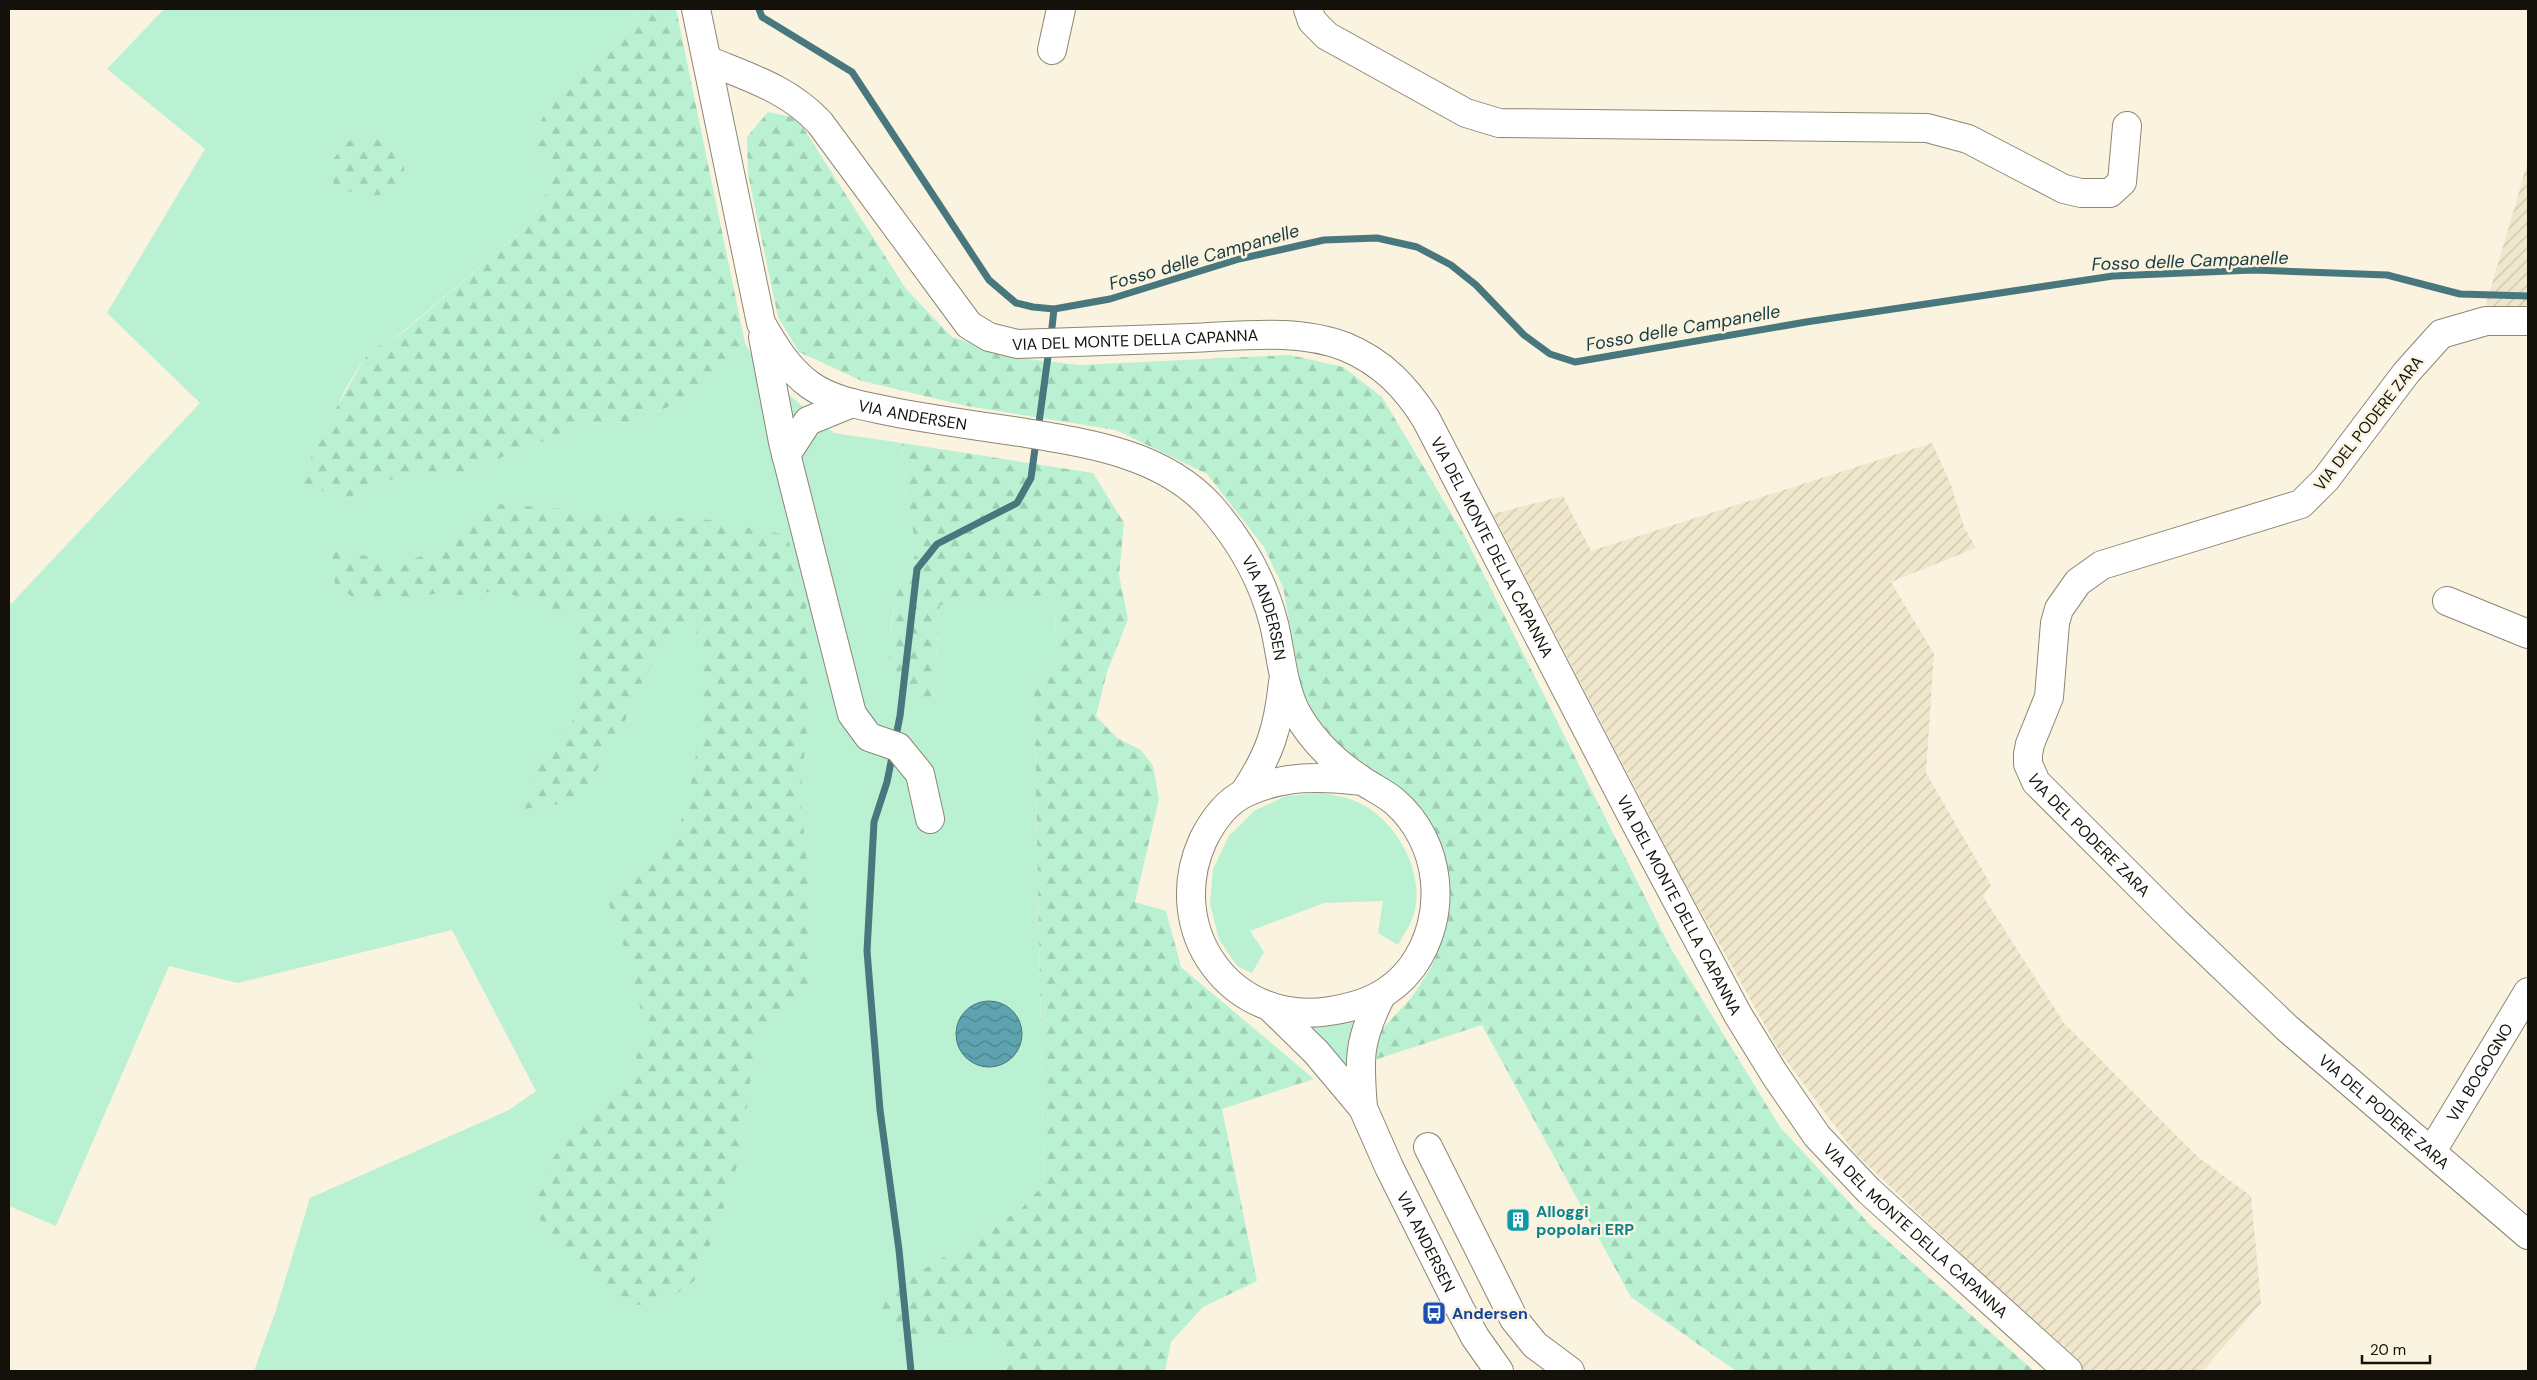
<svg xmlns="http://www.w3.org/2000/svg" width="2537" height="1380" viewBox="0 0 2537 1380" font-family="'DM Sans',sans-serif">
<defs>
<pattern id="industrial-furrows" width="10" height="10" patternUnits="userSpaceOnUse" patternTransform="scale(1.25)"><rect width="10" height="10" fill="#f0e6cc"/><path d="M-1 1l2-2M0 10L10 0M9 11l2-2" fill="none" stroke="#cdc4ae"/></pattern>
<pattern id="forest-firs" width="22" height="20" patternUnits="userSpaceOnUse" patternTransform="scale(1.25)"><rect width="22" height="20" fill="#baf1d2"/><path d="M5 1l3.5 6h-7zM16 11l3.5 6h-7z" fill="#9fceb3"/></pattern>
<pattern id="water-waves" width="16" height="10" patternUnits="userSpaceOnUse" patternTransform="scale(1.25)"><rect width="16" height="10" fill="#5ea3af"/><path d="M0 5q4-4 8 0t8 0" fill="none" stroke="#4c838d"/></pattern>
</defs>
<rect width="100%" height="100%" fill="#faf3df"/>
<path fill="url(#industrial-furrows)" d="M 2528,161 L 2528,309 L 2485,308 Z
M 1932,443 L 1951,485 L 1964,527 L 1976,548 L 1891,582 L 1934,654 L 1926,773 L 1991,885 L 1983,896 L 2064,1023 L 2199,1158 L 2251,1196 L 2261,1303 L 2203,1371 L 2085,1371 L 1855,1153 L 1780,1052 L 1680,874 L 1493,514 L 1563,496 L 1591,551 Z"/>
<path fill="#baf1d2" d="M 164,9 L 640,9 L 639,16 L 611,50 L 580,74 L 538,155 L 554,177 L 531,223 L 400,334 L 369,351 L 346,388 L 309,463 L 344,500 L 386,480 L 469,474 L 520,448 L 552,439 L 589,424 L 631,422 L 683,401 L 704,384 L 745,343 L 760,370 L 834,433 L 902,443 L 906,501 L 918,552 C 893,585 889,629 889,670 L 933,699 L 940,605 L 1054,593 L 1057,656 L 1034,690 L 1044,1184 L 1020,1210 L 888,1292 L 900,1341 L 932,1338 L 1000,1340 L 1017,1357 L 1003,1371 L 254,1371 L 276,1310 L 310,1198 L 509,1110 L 536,1091 L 452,930 L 238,983 L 169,966 L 56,1226 L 9,1206 L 9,606 L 200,403 L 107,313 L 205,149 L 107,69 Z
M 1322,793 C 1333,795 1345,797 1355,801 C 1395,817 1426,872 1414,914 C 1411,925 1403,935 1398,945 L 1378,933 L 1383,901 L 1324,903 L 1250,931 L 1264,952 L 1252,973 L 1237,966 L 1219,939 L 1210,904 L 1213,869 L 1229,836 L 1254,811 L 1286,796 Z
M 1354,1017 L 1346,1066 L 1305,1024 Z"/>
<path fill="url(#forest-firs)" d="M 640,9 L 676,9 L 745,343 L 704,384 L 683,401 L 631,422 L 589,424 L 552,439 L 520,448 L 469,474 L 386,480 L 344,500 L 304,483 L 309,463 L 323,431 L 369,351 L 401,334 L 531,223 L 554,177 L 538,155 L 538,125 L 559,93 L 580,74 L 611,50 L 639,16 Z
M 768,112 L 797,118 L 906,289 L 952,337 L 1018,358 L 1079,365 L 1290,355 L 1343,367 L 1382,397 L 1464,535 L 1670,947 L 1780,1127 L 1872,1227 L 2034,1371 L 1736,1371 L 1631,1297 L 1482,1025 L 1368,1062 L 1373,1039 L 1412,997 L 1432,966 L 1445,928 L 1449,904 L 1449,879 L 1443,849 L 1424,811 L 1395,785 L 1328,738 L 1302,693 L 1283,587 L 1264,547 L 1207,474 L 1116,430 L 967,406 L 862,381 L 799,352 L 778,317 L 748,174 L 747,137 Z
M 383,131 L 404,155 L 404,181 C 379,203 363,196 334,186 L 330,163 L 348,141 Z
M 902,443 L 1093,473 L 1124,523 L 1119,575 L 1128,619 L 1107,672 L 1096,716 L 1117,738 L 1141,750 L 1153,766 L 1159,799 L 1135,902 L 1166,911 L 1181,967 L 1314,1079 L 1222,1109 L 1257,1281 L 1203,1307 L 1171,1342 L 1165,1371 L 1003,1371 L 1017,1357 L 1000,1340 L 932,1338 L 900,1341 L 876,1309 L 887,1292 L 1020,1210 L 1044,1184 L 1034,689 L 1057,656 L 1054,594 L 940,605 L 933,699 L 915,702 L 900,695 L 889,670 L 889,644 L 896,596 L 907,567 L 918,552 L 906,501 Z
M 497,504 L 710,520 L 787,535 L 806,605 L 809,708 L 800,798 L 813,915 L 810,991 L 757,1030 L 741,1153 L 718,1226 L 694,1281 L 659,1307 L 621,1303 L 578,1271 L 542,1227 L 535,1198 L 548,1165 L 580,1121 L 611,1098 L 632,1072 L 645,1028 L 630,962 L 612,915 L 606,892 L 680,825 L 691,783 L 699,737 L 704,675 L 694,618 L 658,654 L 640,687 L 628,715 L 579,801 L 525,809 L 541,752 L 579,714 L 575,616 L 501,591 L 458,595 L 434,594 L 385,602 L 357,600 L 335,585 L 332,550 L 402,562 L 443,550 Z"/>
<path fill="url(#water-waves)" stroke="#48777e" d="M956 1034a33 33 0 1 1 66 0a33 33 0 1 1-66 0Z"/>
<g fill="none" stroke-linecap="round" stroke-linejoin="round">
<path stroke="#48777e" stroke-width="7" d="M 759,9 L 762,17 L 852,72 L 989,280 L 1016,303 L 1033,307 L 1054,309 L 1110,299 L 1239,259 L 1324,240 L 1377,238 L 1417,247 L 1451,265 L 1476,285 L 1524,335 L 1550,354 L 1575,362 L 1806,322 L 2113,276 L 2253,270 L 2387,275 L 2460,294 L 2528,296
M 1051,336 L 1054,309
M 1038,430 L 1049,349
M 895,741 L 900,716 L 917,569 L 937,544 L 1017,503 L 1031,478 L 1036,441
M 893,752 L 887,782 L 874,822 L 867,951 L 880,1110 L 899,1250 L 911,1371"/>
<g stroke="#8c8674" stroke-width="30">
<g id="minor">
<path id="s1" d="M 696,9 L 761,323 C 774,346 788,369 810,385 C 834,402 866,406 893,412 C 935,420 978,426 1020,432 C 1086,443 1162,453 1210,506 C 1240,540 1263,580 1274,624 C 1281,653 1282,682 1295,710 C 1310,738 1333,761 1360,779 C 1371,787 1383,792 1394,801 C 1442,842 1449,916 1412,967 C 1391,995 1363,1006 1330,1011 C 1231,1027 1162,930 1203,840 C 1212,822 1226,802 1245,793 C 1283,775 1322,776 1362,781"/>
<path d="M 1308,9 L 1312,21 L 1327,36 L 1466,113 L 1499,123 L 1927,128 L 1968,139 L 2064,189 L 2081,193 L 2110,193 L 2122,182 L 2127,126"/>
<path d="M 1052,50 L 1061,9"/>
<path id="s2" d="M 707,60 C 748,77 789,89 820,123 L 969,325 L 989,337 L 1017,344 C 1075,342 1133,340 1191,338 C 1241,336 1299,328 1346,347 C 1382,362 1406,387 1426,419 L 1634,820 L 1738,1015 L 1775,1075 L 1817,1136 L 1869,1191 L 2068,1371"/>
<path id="s3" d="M 2528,321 L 2486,321 L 2441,334 L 2406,373 L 2326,479 L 2301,504 L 2102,565 L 2078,582 L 2059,609 L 2055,623 L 2049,697 L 2030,744 L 2028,754 L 2028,764 L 2036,782 L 2176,922 L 2287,1028 L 2528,1235"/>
<path d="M 763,337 L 783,442 L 852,714 L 869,737 L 898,747 L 920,774 L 930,819"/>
<path d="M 786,455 L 808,421 L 852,403"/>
<path d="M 2447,601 L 2528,634"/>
<path d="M 1244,793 C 1270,754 1278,729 1283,682"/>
<path id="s4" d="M 1271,1008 L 1316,1052 L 1363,1108 L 1389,1167 L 1459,1307 L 1475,1337 L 1499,1371"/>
<path d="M 1363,1108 C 1359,1059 1358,1041 1381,996"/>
<path d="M 1428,1147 L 1514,1319 L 1535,1345 L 1570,1371"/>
<path id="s5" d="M 2432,1151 L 2528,992"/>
</g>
</g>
<use href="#minor" stroke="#fff" stroke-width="28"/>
</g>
<defs>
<g id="building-square" transform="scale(1.25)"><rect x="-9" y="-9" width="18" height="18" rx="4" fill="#0f9aa8" stroke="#faf3df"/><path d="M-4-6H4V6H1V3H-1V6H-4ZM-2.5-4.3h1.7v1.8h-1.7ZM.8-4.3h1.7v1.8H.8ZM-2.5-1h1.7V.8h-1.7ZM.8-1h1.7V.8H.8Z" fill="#fff"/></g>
<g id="bus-square" transform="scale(1.25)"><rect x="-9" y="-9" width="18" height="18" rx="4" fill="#1a4fb4" stroke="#faf3df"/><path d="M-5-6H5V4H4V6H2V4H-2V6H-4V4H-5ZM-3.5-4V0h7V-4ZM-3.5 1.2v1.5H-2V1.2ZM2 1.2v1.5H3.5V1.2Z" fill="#fff"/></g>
</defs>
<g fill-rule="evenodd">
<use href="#building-square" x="1518" y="1220"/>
<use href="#bus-square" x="1434" y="1313"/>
</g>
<g text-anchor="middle" stroke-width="5" stroke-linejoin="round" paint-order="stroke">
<g font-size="16" fill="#13110a" stroke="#faf3df">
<text dy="6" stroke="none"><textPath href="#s2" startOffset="552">VIA DEL MONTE DELLA CAPANNA</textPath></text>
<text dy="6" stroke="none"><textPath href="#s1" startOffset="508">VIA ANDERSEN</textPath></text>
<text transform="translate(2368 423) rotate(-52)" y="6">VIA DEL PODERE ZARA</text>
<text dy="6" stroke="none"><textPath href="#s2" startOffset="1018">VIA DEL MONTE DELLA CAPANNA</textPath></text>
<text dy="6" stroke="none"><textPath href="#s1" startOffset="942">VIA ANDERSEN</textPath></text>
<text dy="6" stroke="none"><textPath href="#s3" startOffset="834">VIA DEL PODERE ZARA</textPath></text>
<text dy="6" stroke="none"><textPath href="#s2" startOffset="1422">VIA DEL MONTE DELLA CAPANNA</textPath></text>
<text dy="6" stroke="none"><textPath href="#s5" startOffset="92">VIA BOGOGNO</textPath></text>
<text dy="6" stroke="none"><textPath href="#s3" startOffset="1239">VIA DEL PODERE ZARA</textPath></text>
<text dy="6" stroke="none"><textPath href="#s2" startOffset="1828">VIA DEL MONTE DELLA CAPANNA</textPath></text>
<text dy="6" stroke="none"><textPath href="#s4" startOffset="284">VIA ANDERSEN</textPath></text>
</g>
<g font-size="16" font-weight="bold" fill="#0d838f" stroke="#faf3df" text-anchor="start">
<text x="1536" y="1217">Alloggi<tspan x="1536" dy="18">popolari ERP</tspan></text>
</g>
<g font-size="16" font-weight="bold" fill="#164399" stroke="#faf3df" text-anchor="start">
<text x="1452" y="1319">Andersen</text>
</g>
<g font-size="18" font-style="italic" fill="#1a3c41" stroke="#faf3df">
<text transform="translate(1204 257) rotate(-16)" y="6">Fosso delle Campanelle</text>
<text transform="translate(2190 261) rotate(-2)" y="6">Fosso delle Campanelle</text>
<text transform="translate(1683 328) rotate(-10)" y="6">Fosso delle Campanelle</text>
</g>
</g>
<rect width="2537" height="1380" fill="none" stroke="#13110a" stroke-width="20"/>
<path d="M2362 1355v8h68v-8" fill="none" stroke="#13110a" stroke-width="2.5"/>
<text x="2370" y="1355" font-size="15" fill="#13110a" stroke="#faf3df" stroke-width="4" paint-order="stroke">20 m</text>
</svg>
